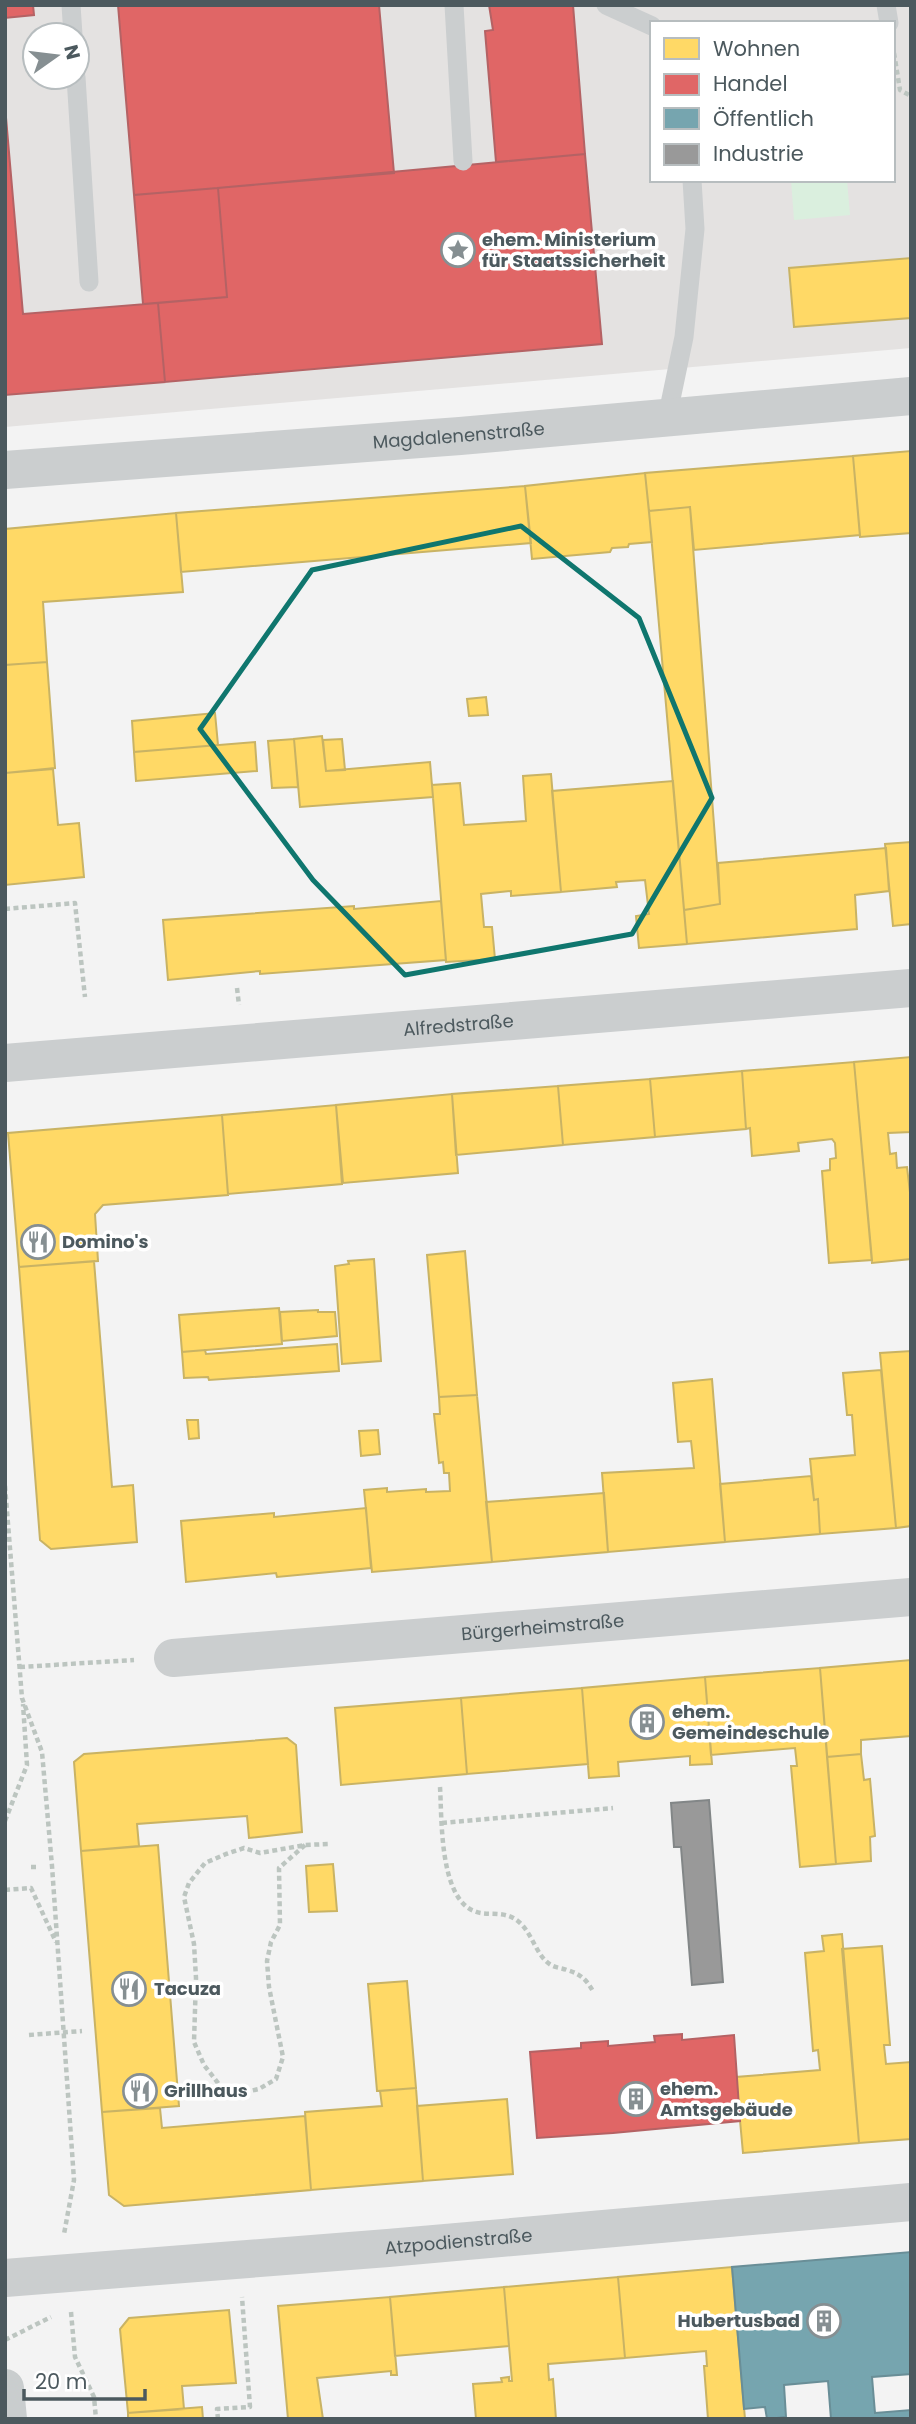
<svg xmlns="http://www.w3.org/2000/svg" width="916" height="2424" viewBox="0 0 916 2424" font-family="Poppins,sans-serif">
<rect width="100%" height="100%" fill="#f3f3f3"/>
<path fill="#e4e2e1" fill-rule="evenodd" d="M 5,5 L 911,5 L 911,348 L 5,427 ZM 652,23 L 893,23 L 893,180 L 652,180 ZM 35,35 L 77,35 L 77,77 L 35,77 Z"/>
<path fill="#daefde" d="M 791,180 L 847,180 L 850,215 L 794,220 Z"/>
<path fill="#ffd966" stroke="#c9b364" stroke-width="2" d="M 911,258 L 911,318 L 794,327 L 789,268 Z
M 911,451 L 911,533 L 860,537 L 853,456 Z
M 853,456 L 860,535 L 694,550 L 690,507 L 649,511 L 645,473 Z
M 645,473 L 652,542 L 629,544 L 628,547 L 612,548 L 610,552 L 532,559 L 525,486 Z
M 525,486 L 531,543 L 181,572 L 176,513 Z
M 690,507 L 720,904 L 684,910 L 649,511 Z
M 176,513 L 183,592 L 43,602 L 47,662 L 5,665 L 5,529 Z
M 47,662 L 55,768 L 5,773 L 5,665 Z
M 486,697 L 488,715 L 469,716 L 467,699 Z
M 215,713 L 218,745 L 134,752 L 132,721 Z
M 322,736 L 326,771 L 430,762 L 433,797 L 300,807 L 294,739 Z
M 294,739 L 298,787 L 272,788 L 268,741 Z
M 342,739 L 345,770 L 326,771 L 323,740 Z
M 255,742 L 257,771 L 136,781 L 134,752 Z
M 53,769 L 58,825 L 79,823 L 84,877 L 5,885 L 5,773 Z
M 551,774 L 561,892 L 511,896 L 511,891 L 481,894 L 484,927 L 492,927 L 495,959 L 446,962 L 432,785 L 460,783 L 464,825 L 526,821 L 523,776 Z
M 673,781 L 687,944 L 639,948 L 636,916 L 649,914 L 645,880 L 616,882 L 617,887 L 561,892 L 552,791 Z
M 911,842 L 911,924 L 893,926 L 885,844 Z
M 886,848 L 889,891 L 855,895 L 857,929 L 687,944 L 684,910 L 720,904 L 718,863 Z
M 441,901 L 446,960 L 260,974 L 260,971 L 168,980 L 163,920 L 354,906 L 354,909 Z
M 911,1057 L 911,1132 L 888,1133 L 890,1154 L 896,1153 L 897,1168 L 907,1167 L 911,1201 L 911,1259 L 872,1263 L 854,1062 Z
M 854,1062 L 872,1260 L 829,1263 L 822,1171 L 830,1170 L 830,1159 L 836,1158 L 835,1143 L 832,1139 L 798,1143 L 799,1151 L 752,1156 L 750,1128 L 746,1129 L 742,1071 Z
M 742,1071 L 746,1129 L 655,1137 L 650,1079 Z
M 650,1079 L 655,1137 L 563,1145 L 558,1086 Z
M 558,1086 L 563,1145 L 456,1155 L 452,1094 Z
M 452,1094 L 458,1173 L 343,1183 L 336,1105 Z
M 336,1105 L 342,1184 L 228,1194 L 222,1115 Z
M 222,1115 L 228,1195 L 103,1205 L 95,1214 L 98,1261 L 19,1267 L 8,1133 Z
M 465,1251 L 477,1395 L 439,1397 L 427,1255 Z
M 374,1259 L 381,1361 L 342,1364 L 335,1266 L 349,1264 L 348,1261 Z
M 94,1261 L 112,1487 L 133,1485 L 137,1542 L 51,1549 L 40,1540 L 19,1267 Z
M 279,1308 L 282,1344 L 182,1352 L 179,1315 Z
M 318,1310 L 318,1312 L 335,1312 L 337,1336 L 282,1341 L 280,1312 Z
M 337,1344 L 339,1371 L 209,1380 L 208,1377 L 184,1378 L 182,1352 L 205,1350 L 206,1354 Z
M 911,1351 L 911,1526 L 896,1528 L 880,1353 Z
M 881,1370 L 896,1528 L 820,1534 L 818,1499 L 814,1500 L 810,1459 L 855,1455 L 852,1415 L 847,1415 L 843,1373 Z
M 712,1379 L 725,1542 L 608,1552 L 602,1473 L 694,1468 L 691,1441 L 678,1442 L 673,1383 Z
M 477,1395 L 492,1562 L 372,1572 L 364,1490 L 387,1488 L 387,1492 L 426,1489 L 426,1492 L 450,1491 L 449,1473 L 444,1473 L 443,1462 L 439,1463 L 434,1414 L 440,1414 L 439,1397 Z
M 187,1420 L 198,1420 L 199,1438 L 189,1439 Z
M 378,1430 L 380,1454 L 361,1456 L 359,1431 Z
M 811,1476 L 814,1500 L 818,1499 L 820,1534 L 725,1542 L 720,1484 Z
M 604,1493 L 608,1552 L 492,1562 L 486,1502 Z
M 366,1508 L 371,1568 L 277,1577 L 276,1573 L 186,1582 L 181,1521 L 274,1513 L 274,1517 Z
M 911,1660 L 911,1736 L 861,1740 L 861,1754 L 827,1757 L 820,1668 Z
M 820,1668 L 836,1864 L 800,1867 L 791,1766 L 797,1766 L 795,1748 L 711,1755 L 705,1677 Z
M 705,1677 L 712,1764 L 690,1765 L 690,1756 L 618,1762 L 619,1776 L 589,1778 L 582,1688 Z
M 582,1688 L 588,1764 L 467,1774 L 461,1698 Z
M 461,1698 L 467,1774 L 341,1785 L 335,1708 Z
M 287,1738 L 296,1745 L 302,1832 L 249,1838 L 247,1816 L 137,1824 L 139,1846 L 81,1851 L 74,1762 L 84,1754 Z
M 861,1754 L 864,1780 L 870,1779 L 875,1836 L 870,1837 L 871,1861 L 836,1864 L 827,1757 Z
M 158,1845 L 179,2106 L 102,2112 L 81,1851 Z
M 333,1864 L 337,1911 L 309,1912 L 306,1866 Z
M 842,1934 L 859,2143 L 743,2153 L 736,2077 L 820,2070 L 818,2050 L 813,2051 L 805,1953 L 824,1951 L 822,1936 Z
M 882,1946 L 890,2045 L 884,2045 L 886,2064 L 911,2062 L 911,2139 L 859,2143 L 842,1949 Z
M 407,1981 L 416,2088 L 377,2091 L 368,1984 Z
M 416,2088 L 423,2181 L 311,2190 L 305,2112 L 382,2106 L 380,2091 Z
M 507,2099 L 513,2174 L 423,2181 L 417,2106 Z
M 160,2108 L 162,2128 L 305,2116 L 311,2190 L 124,2206 L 109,2195 L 102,2112 Z
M 732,2267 L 745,2419 L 708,2419 L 704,2366 L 707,2366 L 706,2351 L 625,2358 L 618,2277 Z
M 618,2277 L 625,2358 L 548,2364 L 549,2380 L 553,2379 L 556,2419 L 476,2419 L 473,2384 L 502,2382 L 501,2378 L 509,2377 L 509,2381 L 512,2381 L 504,2287 Z
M 504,2287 L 509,2346 L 395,2356 L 390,2297 Z
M 390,2297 L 397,2375 L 391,2375 L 391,2371 L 317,2378 L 323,2419 L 288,2419 L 278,2306 Z
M 229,2310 L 236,2383 L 182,2386 L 184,2409 L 128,2413 L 120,2329 L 129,2318 Z
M 202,2407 L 203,2419 L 128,2419 L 128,2413 Z"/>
<path fill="#e06666" stroke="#b46264" stroke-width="2" d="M 5,5 L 33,5 L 34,15 L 5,18 Z
M 118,5 L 379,5 L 394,173 L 134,195 Z
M 489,5 L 573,5 L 585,154 L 496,162 L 485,31 L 493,30 Z
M 5,106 L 23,314 L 158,303 L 165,382 L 5,395 Z
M 585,154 L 602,344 L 165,382 L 158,303 L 227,297 L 218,188 Z
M 218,188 L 227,297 L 143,304 L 134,195 Z
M 682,2034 L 682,2040 L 734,2035 L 740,2121 L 613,2133 L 537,2138 L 530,2052 L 581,2048 L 581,2043 L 608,2041 L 608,2046 L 655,2042 L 654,2036 Z"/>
<path fill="#76a5af" stroke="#698e97" stroke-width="2" d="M 911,2252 L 911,2374 L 872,2377 L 875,2413 L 911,2410 L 911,2419 L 831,2419 L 828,2381 L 784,2385 L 786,2417 L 767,2419 L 765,2407 L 744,2409 L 732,2267 Z"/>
<path fill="#999" stroke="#828687" stroke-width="2" d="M 709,1800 L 723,1982 L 692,1985 L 681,1847 L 674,1847 L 671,1803 Z"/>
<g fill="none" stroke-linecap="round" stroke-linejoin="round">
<path stroke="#bcc5c0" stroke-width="4.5" stroke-dasharray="5 3.5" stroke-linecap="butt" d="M 894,53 L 900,90 L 911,96
M 5,909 L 75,903 L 85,997
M 237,988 L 239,1005
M 5,1486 L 22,1698 L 42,1752 L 52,1866 L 74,2180 L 64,2234
M 20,1667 L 134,1660
M 440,1787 C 442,1818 439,1897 474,1911 C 487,1917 504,1909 519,1922 C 533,1934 536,1956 551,1965 C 556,1968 562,1968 567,1970 C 581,1974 587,1980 594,1993
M 5,1821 L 27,1765 L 23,1704
M 442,1823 L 613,1808
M 305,1845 L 279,1868 L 280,1925 L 271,1942 L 267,1961 L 269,1987 L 283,2057 L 276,2079 L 259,2089 L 241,2093 L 221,2087 L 204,2065 L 194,2042 L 196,1978 L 194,1944 L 184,1897 L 189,1883 L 205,1863 L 226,1854 L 244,1848 L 260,1853 L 305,1845 L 328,1844
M 31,1867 L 39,1867
M 5,1890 L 31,1888 L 56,1942
M 29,2035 L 82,2031
M 71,2312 L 75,2357 L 94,2397 L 96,2419
M 5,2340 L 51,2317
M 218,2419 L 217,2409 L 250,2407 L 242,2297"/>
<path stroke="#cbcecf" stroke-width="19" d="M 71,5 L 73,35
M 454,5 L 463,161
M 606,5 L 652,26
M 886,5 L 889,23
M 76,77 L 89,282
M 667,418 L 684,337 L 695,229 L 692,180"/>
<g stroke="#cbcecf" stroke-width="38">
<path id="s1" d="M 5,470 L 460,436 L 911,396"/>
<path id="s2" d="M 173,1658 L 911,1597"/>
</g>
<g stroke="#cbcecf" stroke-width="38">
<path id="s3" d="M 5,1063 L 911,988"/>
<path id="s4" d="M 5,2278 L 388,2248 L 911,2202"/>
</g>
<path stroke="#c9cdce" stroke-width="38" d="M 5,2388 L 8,2419"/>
</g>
<path fill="none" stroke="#0f766e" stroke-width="5" stroke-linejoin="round" d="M 521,526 L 639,618 L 712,798 L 632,934 L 405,975 L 313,880 L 200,729 L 312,570 Z"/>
<defs>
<g id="sight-ring" transform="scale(1.75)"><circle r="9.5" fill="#fff" stroke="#868f92" stroke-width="1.5"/><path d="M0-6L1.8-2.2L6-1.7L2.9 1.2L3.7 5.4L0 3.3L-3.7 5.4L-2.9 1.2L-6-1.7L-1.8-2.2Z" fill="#868f92"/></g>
<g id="restaurant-ring" transform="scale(1.75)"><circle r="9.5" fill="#fff" stroke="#868f92" stroke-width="1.5"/><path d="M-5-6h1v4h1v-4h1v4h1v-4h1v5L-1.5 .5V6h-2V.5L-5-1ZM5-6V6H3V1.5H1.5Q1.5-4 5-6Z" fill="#868f92"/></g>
<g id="building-ring" transform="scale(1.75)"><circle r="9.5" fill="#fff" stroke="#868f92" stroke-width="1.5"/><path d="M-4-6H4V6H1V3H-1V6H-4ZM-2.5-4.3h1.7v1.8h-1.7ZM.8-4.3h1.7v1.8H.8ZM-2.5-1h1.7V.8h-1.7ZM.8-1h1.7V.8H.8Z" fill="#868f92"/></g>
</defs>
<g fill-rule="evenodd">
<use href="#sight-ring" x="458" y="250"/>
<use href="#restaurant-ring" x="38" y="1242"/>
<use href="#building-ring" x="647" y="1722"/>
<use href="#restaurant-ring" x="129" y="1989"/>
<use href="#restaurant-ring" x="140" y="2091"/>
<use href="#building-ring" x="636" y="2099"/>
<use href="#building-ring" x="824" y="2321"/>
</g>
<g text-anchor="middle" stroke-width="7" stroke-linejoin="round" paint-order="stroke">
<g font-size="18" font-weight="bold" fill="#4c595e" stroke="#fff" text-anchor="start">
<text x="482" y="246">ehem. Ministerium<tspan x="482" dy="21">für Staatssicherheit</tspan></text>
<text x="62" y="1248">Domino's</text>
<text x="672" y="1718">ehem.<tspan x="672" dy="21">Gemeindeschule</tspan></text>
<text x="154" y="1995">Tacuza</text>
<text x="660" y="2095">ehem.<tspan x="660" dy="21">Amtsgebäude</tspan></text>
<text x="164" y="2097">Grillhaus</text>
<text x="800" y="2327" text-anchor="end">Hubertusbad</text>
</g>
<g font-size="18" fill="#4c595e" stroke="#fff">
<text dy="6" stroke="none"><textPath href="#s1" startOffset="455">Magdalenenstraße</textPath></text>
<text dy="6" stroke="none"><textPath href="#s3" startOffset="455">Alfredstraße</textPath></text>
<text dy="6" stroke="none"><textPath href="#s2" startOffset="371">Bürgerheimstraße</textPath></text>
<text dy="6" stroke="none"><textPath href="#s4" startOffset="455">Atzpodienstraße</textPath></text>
</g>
</g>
<rect width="916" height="2424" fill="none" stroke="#4c595e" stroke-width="14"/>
<rect x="650" y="21" width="245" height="161" fill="#ffffff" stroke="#b7bdbf" stroke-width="2"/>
<rect x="664" y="38" width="35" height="21" fill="#ffd966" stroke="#b7bdbf" stroke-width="2"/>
<text x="713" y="56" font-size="21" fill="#4c595e">Wohnen</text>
<rect x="664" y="74" width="35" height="21" fill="#e06666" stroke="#b7bdbf" stroke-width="2"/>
<text x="713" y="91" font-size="21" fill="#4c595e">Handel</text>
<rect x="664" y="108" width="35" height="21" fill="#76a5af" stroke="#b7bdbf" stroke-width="2"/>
<text x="713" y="126" font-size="21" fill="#4c595e">Öffentlich</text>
<rect x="664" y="144" width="35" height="21" fill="#999999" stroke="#b7bdbf" stroke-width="2"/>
<text x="713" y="161" font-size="21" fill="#4c595e">Industrie</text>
<g transform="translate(56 56) rotate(76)"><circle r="33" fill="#ffffff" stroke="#b7bdbf" stroke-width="2"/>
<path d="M0-5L12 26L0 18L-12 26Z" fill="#868f92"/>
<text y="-10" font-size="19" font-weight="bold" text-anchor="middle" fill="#4c595e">N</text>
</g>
<path d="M24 2389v10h121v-10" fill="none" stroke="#4c595e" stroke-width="3.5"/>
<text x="35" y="2389" font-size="21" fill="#4c595e" stroke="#ffffff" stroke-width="5" paint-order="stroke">20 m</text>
</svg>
